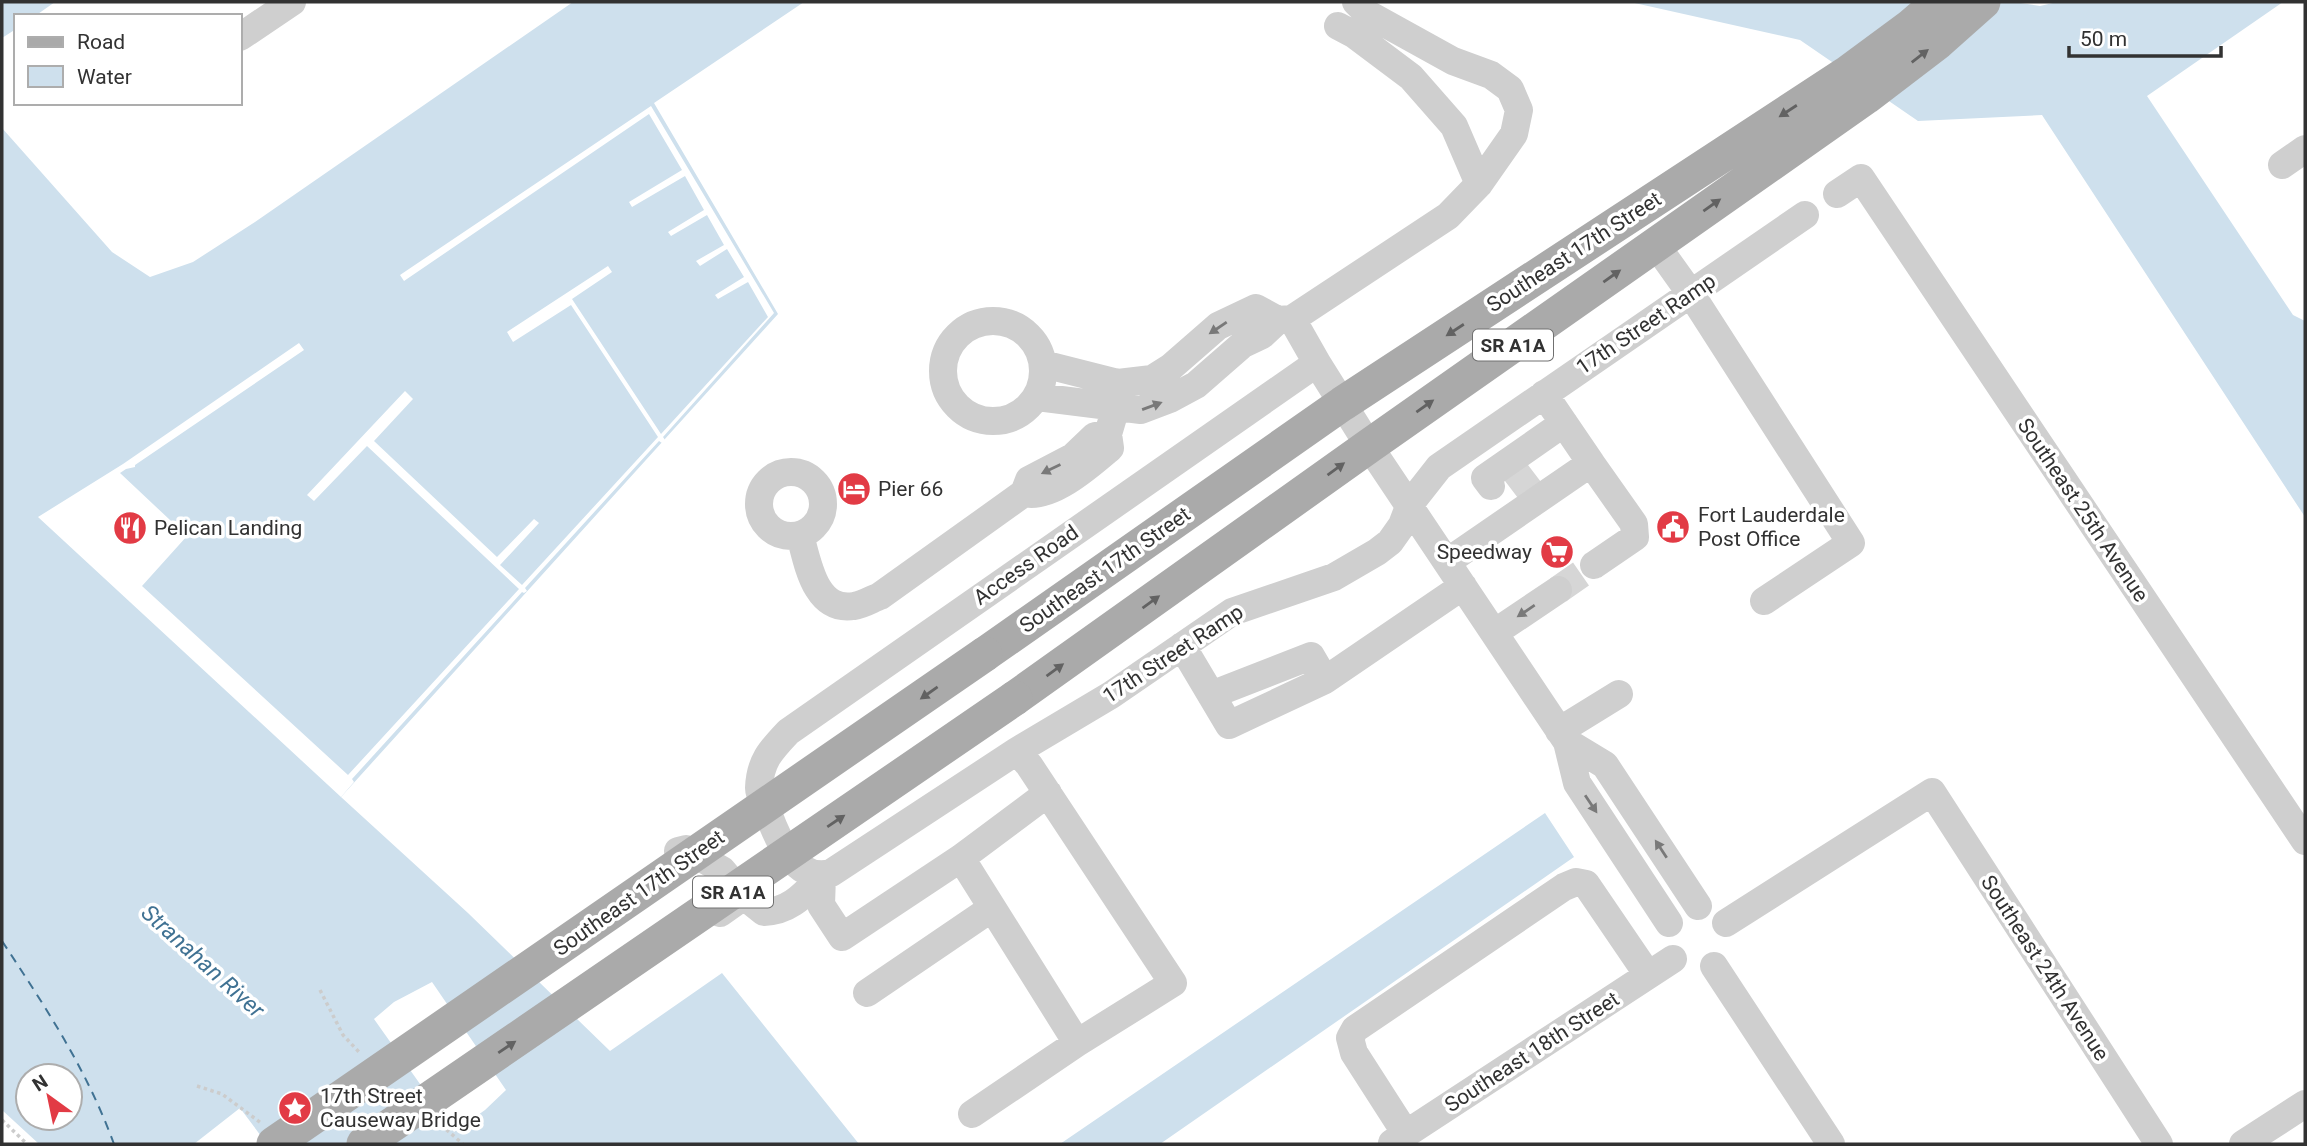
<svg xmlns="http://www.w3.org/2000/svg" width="2307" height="1146" viewBox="0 0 2307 1146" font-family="Roboto,sans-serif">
<rect width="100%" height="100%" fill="#fff"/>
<path fill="#cee0ed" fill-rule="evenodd" d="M 2,2 L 55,2 L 35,16 L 16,16 L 16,29 L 2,38 Z
M 573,2 L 804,2 L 654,103 L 778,314 L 341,797 L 468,913 L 610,1051 L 722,973 L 859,1144 L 39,1144 L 2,1110 L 2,128 L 112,252 L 150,277 L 193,262 L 255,222 ZM 28,1076 L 70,1076 L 70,1118 L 28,1118 Z
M 1630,2 L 2014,2 L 2040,6 L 2057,2 L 2283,2 L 2147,96 L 2293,315 L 2305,321 L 2305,517 L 2042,115 L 1918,121 L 1800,40 Z
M 1545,813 L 1574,857 L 1160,1144 L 1060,1144 Z"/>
<path fill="#fff" d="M 651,106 L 774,313 L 663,437 L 665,440 L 662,443 L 659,441 L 525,588 L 527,591 L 524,593 L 522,592 L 352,779 L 354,782 L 341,797 L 38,517 L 123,464 L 299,343 L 304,350 L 135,465 L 135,467 L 126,469 L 120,473 L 187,536 L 142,586 L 348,775 L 519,589 L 367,446 L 314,501 L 307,495 L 405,391 L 413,399 L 374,441 L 497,557 L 534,519 L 539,523 L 500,565 L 522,585 L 658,437 L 571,305 L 513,342 L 507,332 L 608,266 L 612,272 L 572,299 L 661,434 L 768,317 L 748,282 L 718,299 L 715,295 L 744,277 L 727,249 L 700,266 L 696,261 L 724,245 L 707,215 L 671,236 L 668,232 L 704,210 L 685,176 L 632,207 L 629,202 L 682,170 L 649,114 L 404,281 L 400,275 Z
M 432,982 L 506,1090 L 485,1110 L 454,1132 L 374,1019 L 394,1002 Z
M 240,1108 L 267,1144 L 194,1144 Z"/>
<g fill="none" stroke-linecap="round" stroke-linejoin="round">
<path stroke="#407293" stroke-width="2" stroke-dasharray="9 7" stroke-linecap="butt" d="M 2,941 C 46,1008 86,1068 114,1144"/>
<path stroke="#d6d6d6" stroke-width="28" stroke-dasharray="28 14" stroke-linecap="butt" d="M 1515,471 L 1531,492
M 1558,590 L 1594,565"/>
<path stroke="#ccc" stroke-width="3.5" stroke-dasharray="3.5 3.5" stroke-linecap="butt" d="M 320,990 L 343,1035 L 359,1052
M 197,1086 L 222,1094 L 261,1123
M 2,1120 L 27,1144
M 441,1125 L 463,1144"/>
<path stroke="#cfcfcf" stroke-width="28" d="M 1338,26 L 1355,35 L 1411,77 L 1454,126 L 1479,184
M 240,37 L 292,2
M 2282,165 L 2305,149
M 1837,194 L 1861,178 L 2305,841
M 1656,245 L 1691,294 L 1851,543 L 1764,601
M 1292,319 L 1317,363
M943 371a50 50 0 1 1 100 0a50 50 0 1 1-100 0Z
M 1043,364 L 1118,383 L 1152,379 L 1171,367 L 1218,326 L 1256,308 L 1278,320 L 1292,319 L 1448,216 L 1479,184 L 1514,134 L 1519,110 L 1510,89 L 1491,75 L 1453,61 L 1368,14 L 1356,2
M 1037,397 L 1141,410 L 1170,399 L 1196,385 L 1243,344 L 1262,335 L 1278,320
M 1108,434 L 1095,436 L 1073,457 L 1029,480 L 1024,493 C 1051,500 1090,465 1110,448 L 1108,434 L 1116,407 L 1118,383
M 1591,463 L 1634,524 L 1635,537 L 1594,565
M759 504a32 32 0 1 1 64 0a32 32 0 1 1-64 0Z
M 1491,486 L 1485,478 L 1564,423
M 800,535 C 808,564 815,612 854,606 C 863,605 872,599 880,596 L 1024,493
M 1447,562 L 1591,463 L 1544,394
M 1494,633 L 1558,590
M 1182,646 L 1229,725 L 1325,680 L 1463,586
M 1211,695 L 1311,656 L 1325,680
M 1559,731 L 1619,694
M 1567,742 L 1605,765 L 1698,906
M 678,851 L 686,849 L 722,870 L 744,896
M 961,858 L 1077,1043
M 822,876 L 821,905 L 842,937 L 961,858 L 1048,793
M 720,913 L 744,896 L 764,912 C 791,911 804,894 822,876
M 1669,923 L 1577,783 L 1567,742 L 1369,446 L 1317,363 L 788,732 C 771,750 760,761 759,788 C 759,796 765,806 768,813 C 778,840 796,883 831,873 L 1017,751 L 1111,695 L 1232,612 L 1334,577 L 1377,552 L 1390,542 L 1402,525 L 1410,504 L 1439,467 L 1805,215
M 1726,923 L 1932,792 L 2159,1144
M 1714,966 L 1831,1144
M 867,993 L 992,908
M 972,1114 L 1077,1043 L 1173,983 L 1029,765 L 1017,751
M 1406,1134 L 1354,1053 L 1350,1038 L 1355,1029 L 1564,887 L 1576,882 L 1586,884 L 1648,975
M 1392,1143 L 1673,959
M 2243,1144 L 2305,1104"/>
<path stroke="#aaa" stroke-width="35" d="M 985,654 L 1342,404 L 1846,74 L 1911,26 L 1939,2
M 1015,698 L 1369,446 L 1866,97 L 1938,42 L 1983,2"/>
<path stroke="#aaa" stroke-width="35" d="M 274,1144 L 985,654
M 364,1144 L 1015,698"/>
</g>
<defs><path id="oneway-solid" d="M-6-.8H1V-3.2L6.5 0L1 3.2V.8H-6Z" transform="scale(1.75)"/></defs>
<g fill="#626262">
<use href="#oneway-solid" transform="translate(1920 56) rotate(-38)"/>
<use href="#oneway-solid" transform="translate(1788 111) rotate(147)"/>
<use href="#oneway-solid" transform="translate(1712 205) rotate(-35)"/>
<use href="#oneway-solid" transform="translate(1612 276) rotate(-35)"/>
<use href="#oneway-solid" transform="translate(1455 330) rotate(147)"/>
<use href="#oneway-solid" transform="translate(1425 406) rotate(-35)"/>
<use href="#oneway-solid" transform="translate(1336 469) rotate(-36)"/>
<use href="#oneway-solid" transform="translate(1151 602) rotate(-36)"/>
<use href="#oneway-solid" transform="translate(1055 670) rotate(-36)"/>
<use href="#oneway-solid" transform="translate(929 693) rotate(145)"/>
<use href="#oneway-solid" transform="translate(836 821) rotate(-34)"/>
<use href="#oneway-solid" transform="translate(507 1047) rotate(-34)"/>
</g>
<g fill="#797979">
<use href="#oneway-solid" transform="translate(1218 328) rotate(146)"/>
<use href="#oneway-solid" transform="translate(1152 406) rotate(-20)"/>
<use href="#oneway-solid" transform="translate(1051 469) rotate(154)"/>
<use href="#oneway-solid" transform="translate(1526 611) rotate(146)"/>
<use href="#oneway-solid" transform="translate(1591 804) rotate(56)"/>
<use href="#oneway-solid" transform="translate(1661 849) rotate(-123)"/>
</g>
<defs>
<g id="hotel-disc" transform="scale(1.75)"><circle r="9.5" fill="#e23b45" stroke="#fff"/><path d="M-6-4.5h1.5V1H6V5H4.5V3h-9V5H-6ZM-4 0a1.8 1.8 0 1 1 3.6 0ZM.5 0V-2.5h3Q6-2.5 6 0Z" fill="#fff"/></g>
<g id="civic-disc" transform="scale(1.75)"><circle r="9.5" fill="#e23b45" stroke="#fff"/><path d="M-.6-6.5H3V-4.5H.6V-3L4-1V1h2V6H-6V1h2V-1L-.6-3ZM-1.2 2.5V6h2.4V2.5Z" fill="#fff"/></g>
<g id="restaurant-disc" transform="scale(1.75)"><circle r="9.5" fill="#e23b45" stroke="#fff"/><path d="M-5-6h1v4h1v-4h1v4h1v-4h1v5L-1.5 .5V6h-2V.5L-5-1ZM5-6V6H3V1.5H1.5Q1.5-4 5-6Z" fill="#fff"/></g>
<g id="supermarket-disc" transform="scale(1.75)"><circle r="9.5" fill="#e23b45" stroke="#fff"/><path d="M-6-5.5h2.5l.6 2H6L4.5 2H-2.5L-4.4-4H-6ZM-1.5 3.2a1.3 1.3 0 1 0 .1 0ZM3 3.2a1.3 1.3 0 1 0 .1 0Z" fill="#fff"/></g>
<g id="sight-disc" transform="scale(1.75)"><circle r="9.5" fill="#e23b45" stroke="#fff"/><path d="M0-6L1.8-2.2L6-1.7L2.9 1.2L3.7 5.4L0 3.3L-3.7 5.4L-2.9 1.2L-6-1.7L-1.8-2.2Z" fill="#fff"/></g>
</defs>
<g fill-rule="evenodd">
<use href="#hotel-disc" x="854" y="489"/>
<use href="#civic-disc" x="1673" y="527"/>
<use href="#restaurant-disc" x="130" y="528"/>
<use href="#supermarket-disc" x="1557" y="552"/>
<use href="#sight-disc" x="295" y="1108"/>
</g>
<g text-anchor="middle" stroke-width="7" stroke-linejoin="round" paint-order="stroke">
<g fill="#fff" stroke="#707070" stroke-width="2">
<rect x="1473" y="329.5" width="80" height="31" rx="5"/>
<rect x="693" y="876.5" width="80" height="31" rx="5"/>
</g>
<g font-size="19" font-weight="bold" fill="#323232">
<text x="1513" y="352">SR A1A</text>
<text x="733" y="899">SR A1A</text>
</g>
<g font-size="21" fill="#323232" stroke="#fff">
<text transform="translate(1574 252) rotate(-33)" y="7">Southeast 17th Street</text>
<text transform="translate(1646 324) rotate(-34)" y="7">17th Street Ramp</text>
<text transform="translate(2083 510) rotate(56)" y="7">Southeast 25th Avenue</text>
<text transform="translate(1026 565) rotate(-35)" y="7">Access Road</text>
<text transform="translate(1105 570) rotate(-35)" y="7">Southeast 17th Street</text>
<text transform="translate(1173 654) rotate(-33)" y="7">17th Street Ramp</text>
<text transform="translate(639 893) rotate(-35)" y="7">Southeast 17th Street</text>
<text transform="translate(2045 968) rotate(57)" y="7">Southeast 24th Avenue</text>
<text transform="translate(1532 1052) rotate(-33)" y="7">Southeast 18th Street</text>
</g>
<g font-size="21" fill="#323232" stroke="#fff" text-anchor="start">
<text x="878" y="496">Pier 66</text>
<text x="1698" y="522">Fort Lauderdale<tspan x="1698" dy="24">Post Office</tspan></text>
<text x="154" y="535">Pelican Landing</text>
<text x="1532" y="559" text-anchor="end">Speedway</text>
<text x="320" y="1103">17th Street<tspan x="320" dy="24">Causeway Bridge</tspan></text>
</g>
<g font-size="23" font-style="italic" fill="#407293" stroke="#fff">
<text transform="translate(203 961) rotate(42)" y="8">Stranahan River</text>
</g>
</g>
<rect width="2307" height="1146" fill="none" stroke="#323232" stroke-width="7"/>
<rect x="14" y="14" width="228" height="91" fill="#ffffff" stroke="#adadad" stroke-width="2"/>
<rect x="28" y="37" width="35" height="10" fill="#aaaaaa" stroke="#adadad" stroke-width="2"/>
<text x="77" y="49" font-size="21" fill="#323232">Road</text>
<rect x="28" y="66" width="35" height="21" fill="#cee0ed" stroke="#adadad" stroke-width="2"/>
<text x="77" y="84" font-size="21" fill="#323232">Water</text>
<g transform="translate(49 1097) rotate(327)"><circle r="33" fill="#ffffff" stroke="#adadad" stroke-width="2"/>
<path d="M0-5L12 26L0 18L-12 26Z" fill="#e23b45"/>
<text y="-10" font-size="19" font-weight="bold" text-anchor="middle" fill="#323232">N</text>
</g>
<path d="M2069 46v10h152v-10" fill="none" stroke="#323232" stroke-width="3.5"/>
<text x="2080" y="46" font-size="21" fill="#323232" stroke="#ffffff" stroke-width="5" paint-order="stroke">50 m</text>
</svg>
